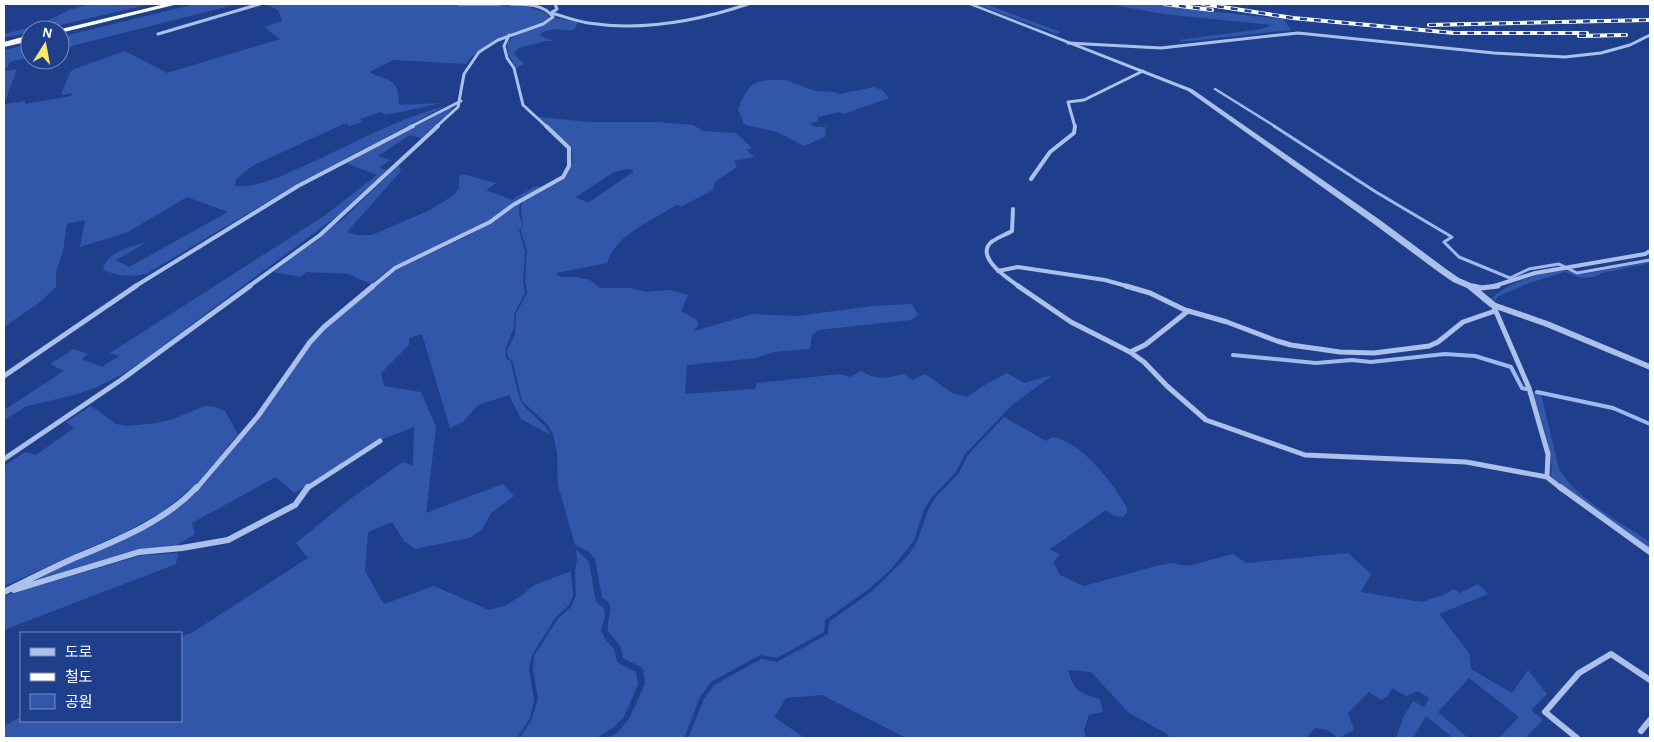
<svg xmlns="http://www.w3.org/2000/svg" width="1654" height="742" viewBox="0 0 1654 742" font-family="'Alegreya Sans','Noto Sans KR',sans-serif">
<rect width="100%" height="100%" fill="#1f3f8d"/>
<path fill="#3257aa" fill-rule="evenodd" d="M 90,4 L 150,4 L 39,30 L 30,30 L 30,32 L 4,38 L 4,34 L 39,25 L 69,10 Z
M 196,4 L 237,4 L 60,49 L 60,37 Z
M 272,4 L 513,5 L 530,7 L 548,14 L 549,18 C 543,24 532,26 524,29 C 502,36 480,45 466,64 L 393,60 L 369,72 C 389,82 399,77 399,105 L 442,103 L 386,115 L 380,112 L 360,119 L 362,122 L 349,126 L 346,123 L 252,166 L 236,179 L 235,186 C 259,188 283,175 304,166 C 351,145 396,119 445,106 L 294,186 L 146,274 C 131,277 116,277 103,269 C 107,251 132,247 147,242 L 116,260 L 129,267 L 228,212 L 187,197 L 128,232 L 80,247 L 85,220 L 67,224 L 63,251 L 56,272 L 56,287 L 40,302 L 4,327 L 4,50 L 30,44 L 30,57 L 10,62 L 5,71 L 17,69 L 4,104 L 25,101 L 25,104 L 71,96 L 72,93 L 61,95 L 70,72 L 74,69 L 125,51 L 167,73 L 280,39 L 264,27 L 282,21 L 278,10 L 268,5 Z
M 976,4 L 985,4 L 1060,32 L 1057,34 Z
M 1109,4 L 1158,4 L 1217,12 L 1284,19 L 1291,30 L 1182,42 L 1179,40 L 1262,29 L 1272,25 L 1163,14 Z
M 556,18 L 578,22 L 575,29 C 563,33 555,25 540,34 L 542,37 L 553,41 L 546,41 L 518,48 L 514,54 L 524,64 L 516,68 L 508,53 L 507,44 C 517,27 541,29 556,18 Z
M 770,80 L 786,80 L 815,91 L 834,92 L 840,94 L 874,87 L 882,90 L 889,98 L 844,114 L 839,112 L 818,117 L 818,121 L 810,123 L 814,127 L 826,127 L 825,137 L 804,146 L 777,132 L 746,125 L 743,122 L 738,109 C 747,90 748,82 770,80 Z
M 450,108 L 453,109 L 421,138 L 410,135 L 378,156 L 390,160 L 379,168 L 387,170 L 337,216 L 145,359 L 121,375 L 97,387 L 78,394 L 27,406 L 4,420 L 4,410 L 64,371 L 50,364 L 74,349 L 88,354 L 82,359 L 102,367 L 119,356 L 110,353 L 324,216 L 377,175 L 346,163 Z
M 538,117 L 589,122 L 656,122 L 693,125 L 703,131 L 736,133 L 752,148 L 747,150 L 754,157 L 734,161 L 737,167 L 715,182 L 713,190 L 682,206 L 676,205 C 652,221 616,234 607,263 L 556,273 L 560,277 L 576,277 L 590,280 L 600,288 L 629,288 L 647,292 L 670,290 L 688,295 L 681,311 L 697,320 L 698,325 L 694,331 L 753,314 L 797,316 L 873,306 L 912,304 L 918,315 L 911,320 L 818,330 L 812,335 L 810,349 L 774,352 L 756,358 L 687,365 L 685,394 L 755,389 L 757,383 L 840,374 L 850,377 L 861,371 C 878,381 885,378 904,374 L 913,380 L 925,374 L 952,393 L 967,397 L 983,386 L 1007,373 L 1024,383 L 1053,375 L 1012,405 L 965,454 L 956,472 L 932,497 L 924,509 L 914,541 L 890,570 L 869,589 L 825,620 L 824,632 L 777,658 L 760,655 L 711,682 L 700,697 L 684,738 L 607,738 L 617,733 L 629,719 L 645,684 L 643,668 L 623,658 C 622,655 622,649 620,646 C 617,640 610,637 608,630 C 606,618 618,605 602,598 L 595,559 L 589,552 L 575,545 L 558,485 L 557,453 L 553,434 L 548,425 L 522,401 L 513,362 L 508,357 L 507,350 L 515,335 L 516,314 L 527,293 L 525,280 L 527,251 L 521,231 C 526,220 517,211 524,200 L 564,178 C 571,170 574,158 571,148 ZM 627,169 L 633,170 L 633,172 L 588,203 L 576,197 L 614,172 Z
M 399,165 L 401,171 L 347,232 L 357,235 L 372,235 L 430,210 L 454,195 L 459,188 L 459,177 L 462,174 L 496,183 L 486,190 L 512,200 L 534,187 L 545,186 L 485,223 L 391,268 L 371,284 L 348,274 L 306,272 L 301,277 L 273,272 L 345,217 Z
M 520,202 L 519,212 L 522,225 L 519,231 L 525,251 L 523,281 L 525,293 L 514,314 L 514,327 L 505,350 L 506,358 L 511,362 C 512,369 519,399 522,403 C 530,415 543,421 551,435 L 521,419 L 509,395 L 478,405 L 463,422 L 450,428 L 422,334 L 409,338 L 409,345 L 381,373 L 384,386 L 421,392 L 436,427 L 426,513 L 503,484 L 514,496 L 491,513 L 482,530 L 469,538 L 415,549 L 404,541 L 392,522 L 368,532 L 365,571 L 384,604 L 434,586 L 489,610 L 504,606 L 521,596 L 534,585 L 571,571 L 573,595 L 569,605 L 555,618 L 532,655 L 529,669 L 534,700 L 530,718 L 517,738 L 4,738 L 4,726 L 21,717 L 21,721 L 181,721 L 181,637 L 193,632 L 308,558 L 296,543 L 350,499 L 403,462 L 413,466 L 414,427 L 380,440 L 315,481 L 294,493 L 276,477 L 192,523 L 195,534 L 174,547 L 138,551 L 49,578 L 35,580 L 159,521 L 190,498 L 205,483 L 261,415 L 313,341 L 324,329 L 378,282 L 399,268 L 470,235 L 492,222 Z
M 1650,262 L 1650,263 L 1602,273 L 1595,277 L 1581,278 L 1565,272 L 1529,283 L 1497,297 L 1496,301 L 1493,298 C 1501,285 1549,269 1564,270 C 1571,270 1576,275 1583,274 Z
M 1533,392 L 1541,394 L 1559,469 C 1577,500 1621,522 1650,542 L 1650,550 L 1554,480 L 1551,476 C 1555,455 1539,414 1533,392 Z
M 91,406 L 116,424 L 128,426 L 157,423 L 173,419 L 205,406 L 215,407 L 225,411 L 238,434 L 200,481 L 162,512 L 125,532 L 4,586 L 4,466 L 25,452 L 36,455 L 74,428 L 66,422 Z
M 1004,417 L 1046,441 L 1053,437 C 1083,443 1113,483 1127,508 L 1127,513 L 1123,517 L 1115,516 L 1106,510 L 1050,549 L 1060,555 L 1053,562 L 1060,575 L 1084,586 L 1156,566 L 1171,563 L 1188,566 L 1233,554 L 1246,563 L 1348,553 L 1371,574 L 1361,592 L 1422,602 L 1443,595 L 1454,589 L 1460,593 L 1478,584 L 1488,594 L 1439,614 L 1469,653 L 1471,669 L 1512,693 L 1528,670 L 1547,694 L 1531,710 L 1543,720 L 1525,738 L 1499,738 L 1519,717 L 1469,678 L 1438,712 L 1468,738 L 1453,738 L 1426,716 L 1413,738 L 1396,738 L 1404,716 L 1413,701 L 1424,707 L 1429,698 L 1418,691 L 1406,696 L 1392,688 L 1388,696 L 1381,700 L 1369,692 L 1348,713 L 1354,730 L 1338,738 L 1328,730 L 1315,728 L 1306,738 L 1170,738 L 1167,734 L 1129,713 L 1091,672 L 1068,670 C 1074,692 1080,693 1100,699 L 1103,712 L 1089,715 L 1084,729 L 1086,738 L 906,738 L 822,695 L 786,698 L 774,717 L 805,738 L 688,738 L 704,699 L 714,685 L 761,659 L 777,662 L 828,634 L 829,622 L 872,591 L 907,557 L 917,542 L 928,510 L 935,498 L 959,473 L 968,455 Z
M 576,549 L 589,562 L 596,602 L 604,608 L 605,617 L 601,630 L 605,639 L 614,649 L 617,662 L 636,672 L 638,684 L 624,717 L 613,728 L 596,738 L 520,738 L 532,719 L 538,699 L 533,669 L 534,656 L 558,619 L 571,607 L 576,595 L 575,571 L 577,560 Z
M 178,553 L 176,564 L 4,630 L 4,596 L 139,556 Z"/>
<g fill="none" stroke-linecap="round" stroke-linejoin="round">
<path stroke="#a0b8ee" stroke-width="2.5" d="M 1215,89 L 1276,127"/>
<path stroke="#a0b8ee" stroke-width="3" d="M 1274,126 L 1376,192 L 1452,237 L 1444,242 L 1459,257 L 1510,278 L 1529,269 L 1559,264 L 1577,273 L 1650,260"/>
<path stroke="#a0b8ee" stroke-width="4" d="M 1233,355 L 1316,363 L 1352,360 L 1371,362 L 1445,354 L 1475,356 L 1511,367 L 1522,388 L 1526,389
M 1537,392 L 1613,408 L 1650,424"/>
<path stroke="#acc0ec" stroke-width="3" d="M 459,4 L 500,4
M 551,13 C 563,16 576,21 588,23 C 641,31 698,21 748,4
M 551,13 L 557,9 L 555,4
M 158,34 L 260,4
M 509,35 L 504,46 L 507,58 L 514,68 L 523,105 L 547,127
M 1068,43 L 1161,48 L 1298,33 L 1494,53 L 1565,57 L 1601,53 L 1630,45 L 1650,35
M 410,127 L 461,101
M 436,127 L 458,107 L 464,74 L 479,52 L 498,40 L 543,24 L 553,17 C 544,4 525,4 511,4
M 1075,127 L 1068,102 L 1084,100 L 1143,71"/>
<path stroke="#acc0ec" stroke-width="4" d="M 1031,179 L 1050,152 L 1074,133 L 1075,126
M 1013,209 L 1012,231 C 1006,235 991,239 988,246 C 980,261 1010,280 1020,287
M 998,271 L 1018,267 L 1105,280 L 1130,287
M 1473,286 L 1479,287
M 134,287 L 298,186 L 413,126
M 248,287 L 320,235 L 438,126
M 372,287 L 395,268 L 490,222 L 513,205 L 563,177 L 569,166 L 569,148 L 546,126
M 1491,287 L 1535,273 L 1645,254 L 1650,251"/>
<path stroke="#acc0ec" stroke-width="5" d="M 1018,286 L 1071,322 L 1130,352 L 1144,362 L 1167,386 L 1206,420 L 1305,455 L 1466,462 L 1547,477
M 1126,286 L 1150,293 L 1185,310 L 1227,322 L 1277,341 L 1291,345 L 1340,352 L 1374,353 L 1429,346 L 1438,342 L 1463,322 L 1495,311
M 1473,286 L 1481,288 L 1498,286
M 1494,307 L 1529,388 L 1548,454 L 1547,477 L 1562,489
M 1130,352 L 1145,345 L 1188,311
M 4,376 L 136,286
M 4,459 L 121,380 L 250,286
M 196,489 L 258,416 L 310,342 L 324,327 L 373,286
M 306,489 L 380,441"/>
<path stroke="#acc0ec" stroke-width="6" d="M 1560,487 L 1650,552
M 14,590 L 139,552 L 182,548 L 228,540 L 295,505 L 308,487
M 4,592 C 26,581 48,570 70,560 C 115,541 163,523 197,487
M 1641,731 L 1650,720
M 1577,738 L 1545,712 L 1579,673 L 1611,654 L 1650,680"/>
<path fill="#acc0ec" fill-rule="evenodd" d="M 967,4 L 974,4 L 1192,89 L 1380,220 L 1446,269 L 1459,278 L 1473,284 L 1496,303 L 1550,322 L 1650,364 L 1650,370 L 1544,326 L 1490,307 L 1467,288 L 1453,282 L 1440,273 L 1374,224 L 1188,91 Z"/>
<path fill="#f8faff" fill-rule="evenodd" d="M 165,4 L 178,4 L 60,33 L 60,30 L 57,30 Z
M 30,35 L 30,41 L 4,47 L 4,42 Z"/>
<g stroke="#fff" stroke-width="4">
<path id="rail" d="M 1165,4 L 1212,10
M 1203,4 L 1293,18 L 1454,33 L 1587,33
M 1429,25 L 1650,20
M 1579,36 L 1626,35"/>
</g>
<use href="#rail" stroke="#1f3f8d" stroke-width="2.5" stroke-dasharray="7" stroke-linecap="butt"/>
</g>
<rect width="1654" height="742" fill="none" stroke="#ffffff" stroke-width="10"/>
<rect x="20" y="632" width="162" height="90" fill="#1f3f8d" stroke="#798cbb"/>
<rect x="30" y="648" width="25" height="8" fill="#acc0ec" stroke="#798cbb"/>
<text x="65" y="657" font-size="15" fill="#ffffff">도로</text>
<rect x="30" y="673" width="25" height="8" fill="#ffffff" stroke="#798cbb"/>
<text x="65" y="682" font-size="15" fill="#ffffff">철도</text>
<rect x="30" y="694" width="25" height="15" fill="#3257aa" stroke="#798cbb"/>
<text x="65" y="707" font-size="15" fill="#ffffff">공원</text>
<g transform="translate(45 45) rotate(11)"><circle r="24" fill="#1f3f8d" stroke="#798cbb"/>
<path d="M0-4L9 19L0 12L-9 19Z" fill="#fbe66c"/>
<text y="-8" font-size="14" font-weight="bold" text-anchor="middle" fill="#ffffff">N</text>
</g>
</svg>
